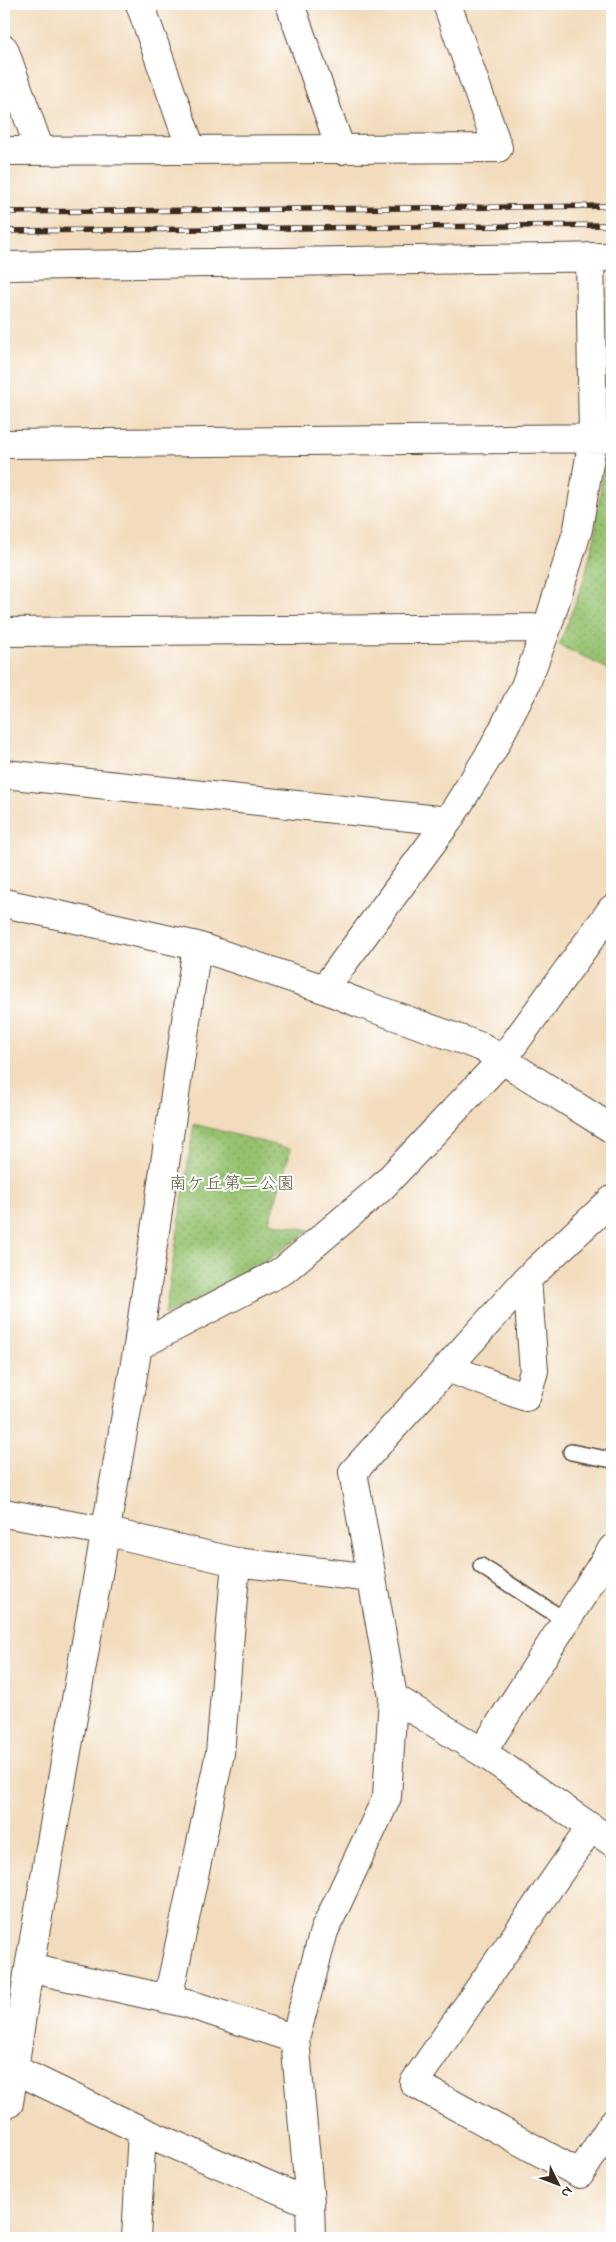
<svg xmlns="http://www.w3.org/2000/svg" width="616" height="2242" viewBox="0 0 616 2242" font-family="'Indie Flower','Klee One',sans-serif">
<defs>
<pattern id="park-dots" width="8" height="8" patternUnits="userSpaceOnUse" patternTransform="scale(1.25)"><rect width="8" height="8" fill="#96c270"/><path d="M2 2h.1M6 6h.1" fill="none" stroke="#7c9e5b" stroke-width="1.8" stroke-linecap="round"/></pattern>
</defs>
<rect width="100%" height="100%" fill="#fff"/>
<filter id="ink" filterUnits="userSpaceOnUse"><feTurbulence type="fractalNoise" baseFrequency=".02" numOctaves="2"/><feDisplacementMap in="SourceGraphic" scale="10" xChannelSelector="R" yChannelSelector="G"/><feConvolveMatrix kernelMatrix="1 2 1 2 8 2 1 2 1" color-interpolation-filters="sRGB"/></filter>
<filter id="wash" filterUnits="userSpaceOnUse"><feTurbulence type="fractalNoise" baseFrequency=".0096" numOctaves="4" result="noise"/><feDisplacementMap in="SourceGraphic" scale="20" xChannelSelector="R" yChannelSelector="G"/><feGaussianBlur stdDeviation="1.12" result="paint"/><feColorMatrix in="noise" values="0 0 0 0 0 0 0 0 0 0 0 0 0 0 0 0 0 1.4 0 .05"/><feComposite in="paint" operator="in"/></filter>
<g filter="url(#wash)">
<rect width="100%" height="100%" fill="#f2dcbd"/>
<path fill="url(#park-dots)" stroke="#687647" d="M 612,459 L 612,671 L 559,645 L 583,583 L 595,535 L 603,468 Z
M 194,1124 L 291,1149 L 269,1222 L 310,1230 L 241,1279 L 165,1315 Z"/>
</g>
<g filter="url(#ink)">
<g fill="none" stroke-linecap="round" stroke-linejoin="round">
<g stroke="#564536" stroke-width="18">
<path id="lane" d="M 571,1452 L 612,1460
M 481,1566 L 566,1621"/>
</g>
<g stroke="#564536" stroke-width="30">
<path id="street" d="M 140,4 L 191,149
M 290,4 L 341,150
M 4,49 L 40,151
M 4,151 L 498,148 L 447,4
M 4,266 L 612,257
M 4,444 L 612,438
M 4,632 L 547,628
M 4,774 L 448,821
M 4,903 L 197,946 L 324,989 L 359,1003 L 482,1047 L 612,1129
M 324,989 L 448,821 L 493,749 L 525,686 L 547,628 L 578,529 L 593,438 L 590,257
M 138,1346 L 284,1270 L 381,1188 L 503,1059 L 612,909
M 447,1368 L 526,1397 L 534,1371 L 527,1279
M 4,1513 L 104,1531 L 236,1562 L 372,1578
M 393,1697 L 482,1752 L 612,1842
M 482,1752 L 612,1549
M 591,1827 L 414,2083 L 580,2174 L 612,2124
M 29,1968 L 186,2003 L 295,2039 L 310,2203 L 311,2238
M 168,1999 L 220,1753 L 236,1562
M 295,2039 L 324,1931 L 387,1797 L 393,1697 L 353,1472 L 527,1279 L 612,1200
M 14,2069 L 142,2131 L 310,2203
M 4,2102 L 9,2103 L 29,1968 L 138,1346 L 197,946
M 136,2238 L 142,2131"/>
</g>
<use href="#lane" stroke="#fff" stroke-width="15"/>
<use href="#street" stroke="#fff" stroke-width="28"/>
<g stroke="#3b2a1e" stroke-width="5.5">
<path id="rail" d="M 4,212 L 612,206
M 4,231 L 612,225"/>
</g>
<use href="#rail" stroke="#fff" stroke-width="4" stroke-dasharray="11" stroke-linecap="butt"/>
</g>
</g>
<g text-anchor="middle" stroke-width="4" stroke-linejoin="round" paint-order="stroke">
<g font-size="18" fill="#5b5f3b" stroke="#fff">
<text x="232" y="1189">南ケ丘第二公園</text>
</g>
</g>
<rect width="616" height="2242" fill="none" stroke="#fff" stroke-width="20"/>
<g transform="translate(558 2184) rotate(132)" stroke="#ffffff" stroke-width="4" paint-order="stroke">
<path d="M0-4L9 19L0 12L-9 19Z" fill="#3b2a1e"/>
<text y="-8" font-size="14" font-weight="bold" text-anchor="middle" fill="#3b2a1e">N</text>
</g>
</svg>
